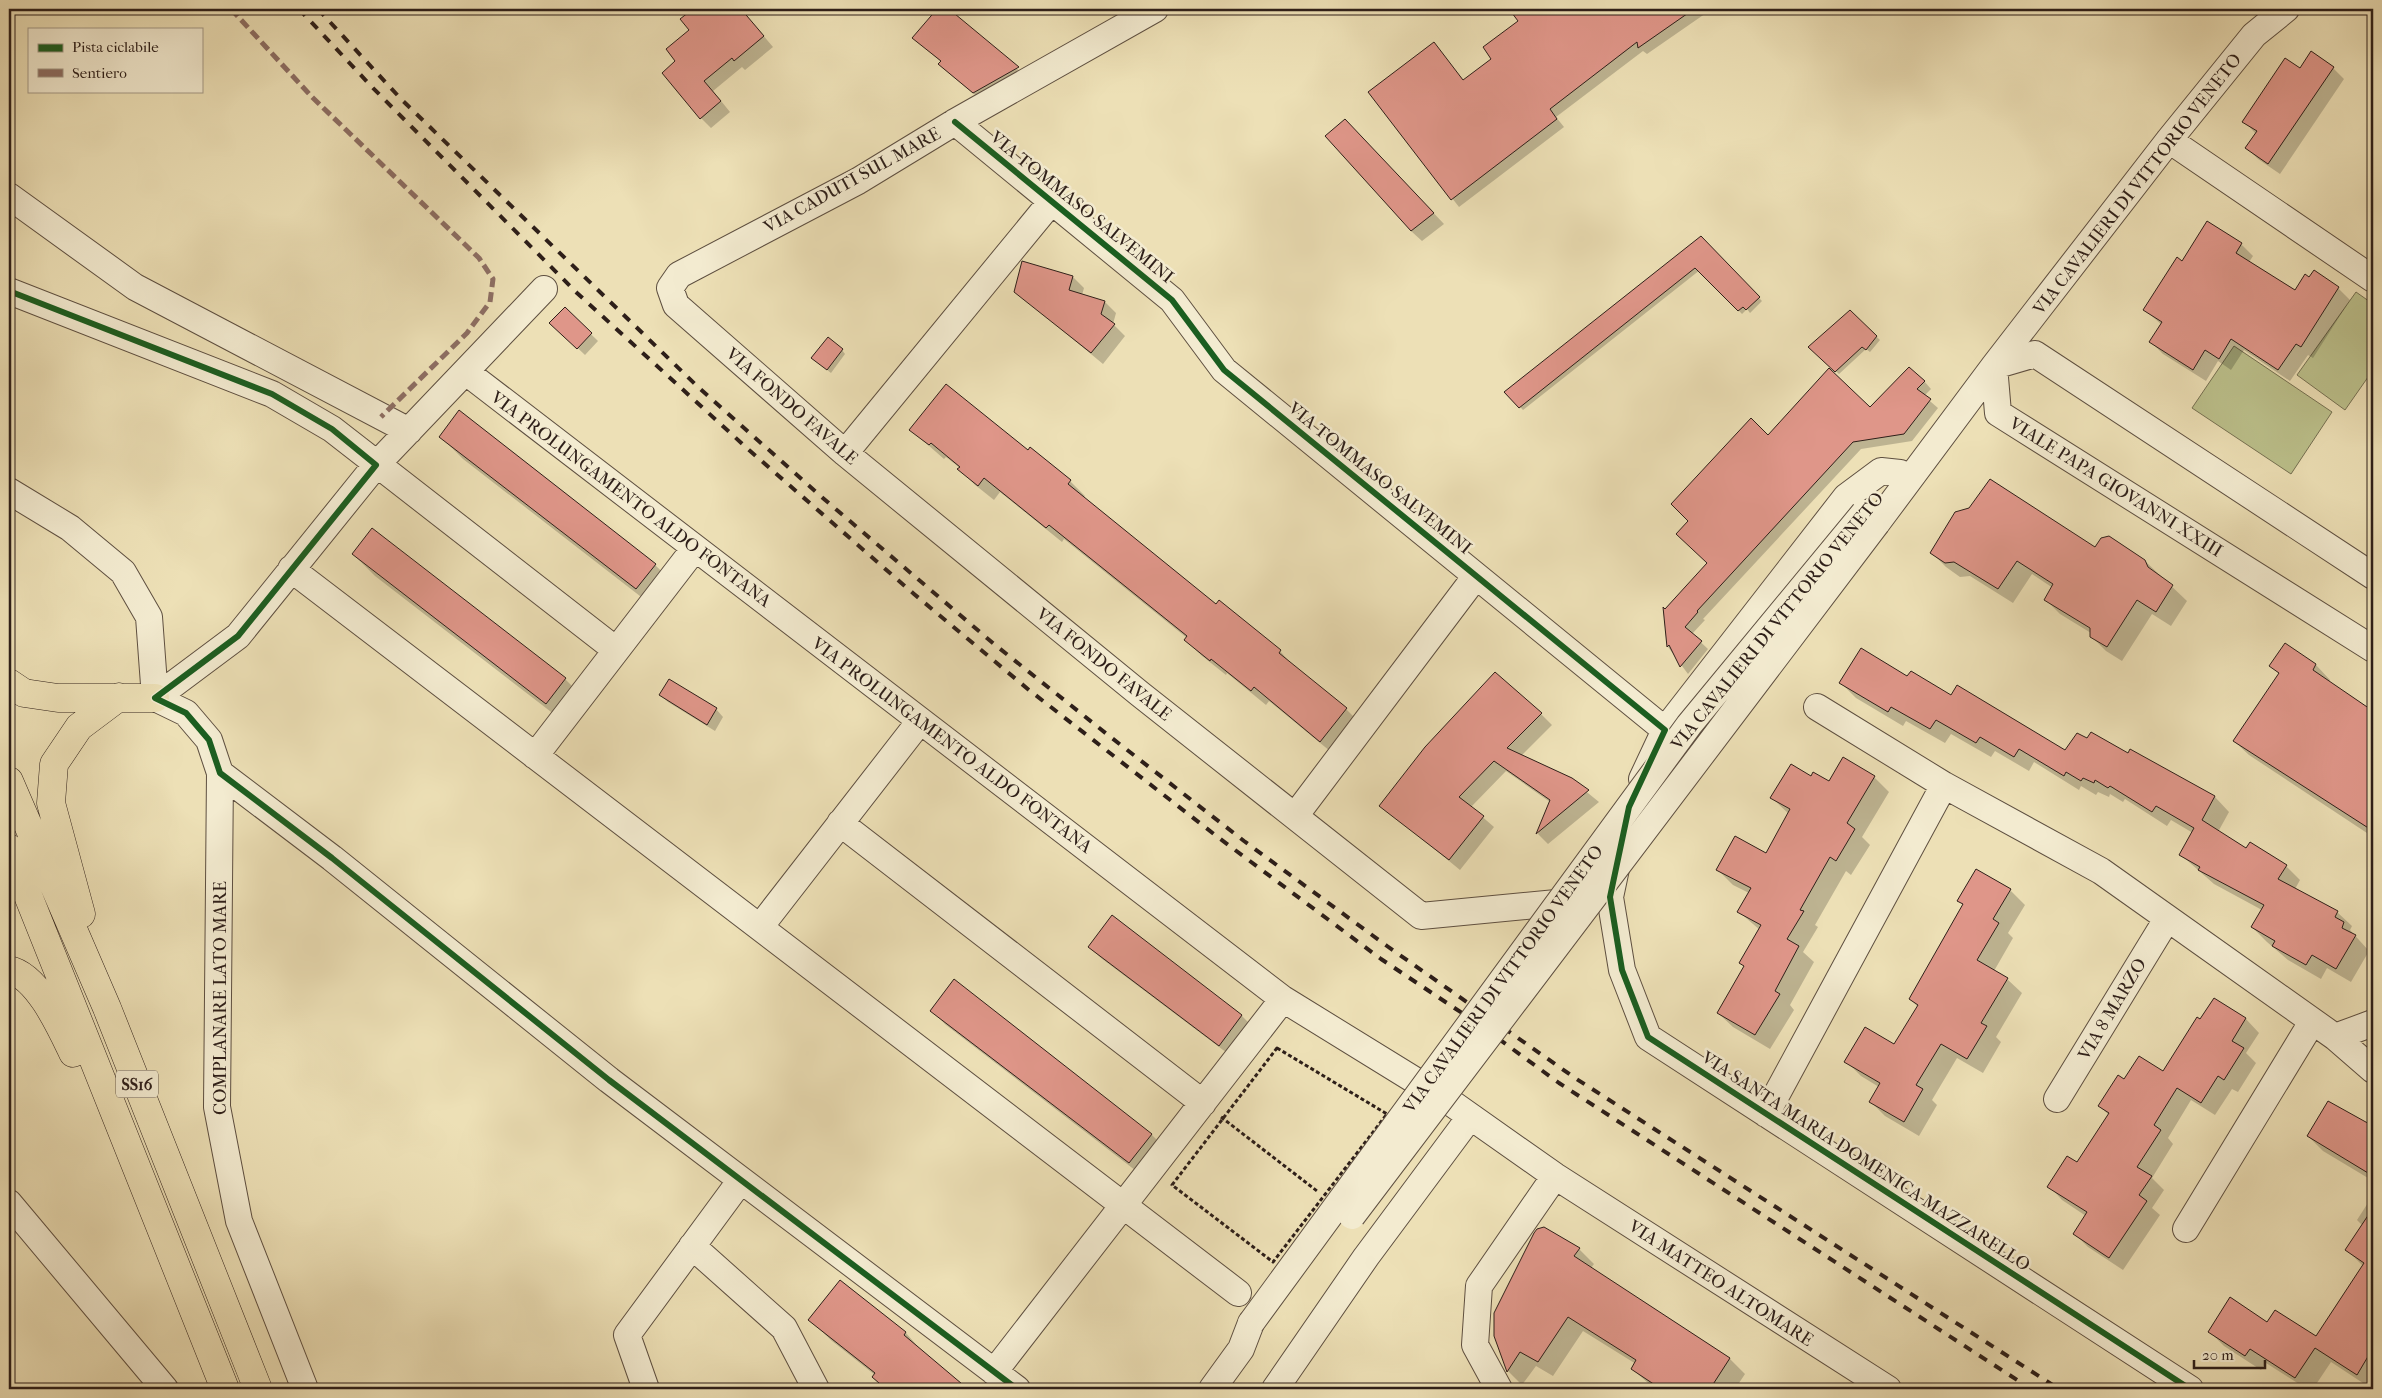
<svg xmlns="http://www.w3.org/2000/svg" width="2382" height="1398" viewBox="0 0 2382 1398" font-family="'IM FELL French Canon',serif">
<rect width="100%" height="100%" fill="#ede0b6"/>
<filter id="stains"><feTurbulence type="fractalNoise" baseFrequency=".004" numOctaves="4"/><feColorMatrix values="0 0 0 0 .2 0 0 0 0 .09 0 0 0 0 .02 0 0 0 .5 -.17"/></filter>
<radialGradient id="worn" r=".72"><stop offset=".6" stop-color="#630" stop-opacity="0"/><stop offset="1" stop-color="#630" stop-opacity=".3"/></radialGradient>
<path fill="#bcc18c" stroke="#757052" d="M 2356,292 L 2373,304 L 2373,370 L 2345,410 L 2297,375 Z
M 2234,346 L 2332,412 L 2291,474 L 2192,408 Z"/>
<path fill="#0003" d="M 695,9 L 741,9 L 773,47 L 745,70 L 742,67 L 713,91 L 730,112 L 711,128 L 701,118 L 677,62 L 691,30 L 682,20 Z
M 938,9 L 947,9 L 1029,79 L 985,103 L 951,75 L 940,64 L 941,62 L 914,38 Z
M 1510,9 L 1712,9 L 1647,54 L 1643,51 L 1556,117 L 1564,127 L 1459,207 L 1370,93 L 1434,44 L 1464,81 L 1493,59 L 1520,21 Z
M 2333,68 L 2344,79 L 2280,174 L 2258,159 L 2247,148 L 2256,134 L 2244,121 L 2300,70 Z
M 1356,131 L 1444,224 L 1422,241 L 1411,231 Z
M 1700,238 L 1762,301 L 1750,313 L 1747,309 L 1742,314 L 1700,270 L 1523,410 L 1506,392 Z
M 2241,244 L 2253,256 L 2249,262 L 2296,292 L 2338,288 L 2350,300 L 2313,358 L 2308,355 L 2290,381 L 2244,350 L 2231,370 L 2218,361 L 2206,381 L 2163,354 L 2151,342 L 2162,325 L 2145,310 L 2183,262 Z
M 1073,277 L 1084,288 L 1082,295 L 1105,302 L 1116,313 L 1113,324 L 1125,336 L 1103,364 L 1015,291 Z
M 565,309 L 598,341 L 585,355 L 551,323 Z
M 1850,311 L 1880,340 L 1870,352 L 1866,349 L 1839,374 L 1810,347 Z
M 842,350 L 845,354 L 831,373 L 816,361 Z
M 1924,381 L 1931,389 L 1924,396 L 1938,408 L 1912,441 L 1861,449 L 1703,619 L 1705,620 L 1692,634 L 1708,649 L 1688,674 L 1668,647 L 1665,610 L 1708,563 L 1768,437 L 1870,408 Z
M 911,430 L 1028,452 L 1070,481 L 1085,496 L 1083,498 L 1216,605 L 1280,651 L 1294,667 L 1346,709 L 1361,724 L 1336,756 L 1269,701 L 1266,705 L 1227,673 L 1226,675 L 1201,655 L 1186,640 L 1187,638 L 1064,539 L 1062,542 L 1000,492 L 994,500 L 974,484 L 960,468 L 946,457 L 944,459 Z
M 441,437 L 655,565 L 677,586 L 658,610 L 463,459 Z
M 372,530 L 565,679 L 587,701 L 568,725 L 375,576 L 353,554 Z
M 2095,549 L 2144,560 L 2187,601 L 2171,626 L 2152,614 L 2122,661 L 2106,651 L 2091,636 L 2091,633 L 2060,614 L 2046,600 L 2053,588 L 2032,574 L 2013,603 L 1970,576 L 1960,577 L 1946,567 L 1931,552 Z
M 2285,645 L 2316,665 L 2330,680 L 2329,682 L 2373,712 L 2373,837 L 2249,755 L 2234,741 L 2279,674 L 2271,666 Z
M 1908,678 L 2066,752 L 2128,755 L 2177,776 L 2215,797 L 2229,812 L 2218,832 L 2246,849 L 2286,866 L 2300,880 L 2295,889 L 2337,912 L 2352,926 L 2350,930 L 2369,951 L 2351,982 L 2327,968 L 2321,979 L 2288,960 L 2267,942 L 2252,927 L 2262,910 L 2214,884 L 2181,855 L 2193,833 L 2171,820 L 2167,826 L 2125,799 L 2123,802 L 2110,794 L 2109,797 L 2098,792 L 2096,795 L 2081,786 L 2079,790 L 2034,762 L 2029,771 L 1995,751 L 1991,757 L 1951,734 L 1945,743 L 1906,721 L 1903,726 L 1856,698 L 1841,683 Z
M 669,681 L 716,709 L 723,717 L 715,731 L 668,702 L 661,695 Z
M 1541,714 L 1552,725 L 1521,756 L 1572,780 L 1599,802 L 1548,844 L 1538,834 L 1550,802 L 1506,771 L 1471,807 L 1494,827 L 1460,870 L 1381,805 Z
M 1874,777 L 1889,792 L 1862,837 L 1870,845 L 1851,875 L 1846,871 L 1815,925 L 1818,927 L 1803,952 L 1814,962 L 1790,1005 L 1794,1010 L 1770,1049 L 1733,1027 L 1718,1013 L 1745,967 L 1760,930 L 1739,912 L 1749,893 L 1733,885 L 1718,870 L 1767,855 L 1789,814 L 1772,798 L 1811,778 L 1829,783 Z
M 2010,890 L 2025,905 L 2008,933 L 2013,938 L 1994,971 L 2007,979 L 2022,993 L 1996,1037 L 2001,1042 L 1983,1073 L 1957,1058 L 1932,1100 L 1937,1105 L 1919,1136 L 1885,1116 L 1870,1101 L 1879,1087 L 1861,1076 L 1846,1061 L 1895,1046 L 1918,1007 L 1910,999 L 1964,906 L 1959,901 Z
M 1112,917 L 1242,1016 L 1253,1027 L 1231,1056 L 1101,958 L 1089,947 Z
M 2215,1000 L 2246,1019 L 2259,1033 L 2246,1053 L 2256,1063 L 2238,1092 L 2232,1089 L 2215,1115 L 2191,1100 L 2168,1138 L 2173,1144 L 2152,1178 L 2164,1190 L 2152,1208 L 2160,1215 L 2123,1270 L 2088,1247 L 2075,1234 L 2086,1216 L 2062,1200 L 2049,1186 L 2077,1163 L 2109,1115 L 2099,1106 L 2124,1081 L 2164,1073 Z
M 932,1011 L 1151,1134 L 1166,1149 L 1144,1177 L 946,1025 Z
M 2370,1125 L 2373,1128 L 2373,1181 L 2323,1151 L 2308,1136 Z
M 2373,1195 L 2372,1389 L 2331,1362 L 2313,1389 L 2307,1389 L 2266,1363 L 2261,1370 L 2224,1346 L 2209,1331 L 2268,1323 L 2316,1338 L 2363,1266 L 2347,1250 L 2363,1226 L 2357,1220 Z
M 1579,1249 L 1594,1264 L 1591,1268 L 1730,1359 L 1745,1374 L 1735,1389 L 1655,1389 L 1632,1369 L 1636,1364 L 1583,1331 L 1553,1376 L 1536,1366 L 1522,1385 L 1508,1371 L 1495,1336 Z
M 840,1282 L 906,1333 L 926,1356 L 966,1389 L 886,1389 L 874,1377 L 875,1375 L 832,1341 L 810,1320 Z"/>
<path fill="#df9689" stroke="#2e1f19" d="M 693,9 L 741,9 L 764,36 L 734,61 L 732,58 L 704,81 L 721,101 L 700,119 L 662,73 L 675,61 L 666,49 L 689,30 L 680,19 Z
M 937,9 L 949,9 L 1019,67 L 973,93 L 938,64 L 941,61 L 912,38 Z
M 1509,9 L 1694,9 L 1638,48 L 1637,42 L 1550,109 L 1557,119 L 1451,200 L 1368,92 L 1434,42 L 1463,80 L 1491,59 L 1483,47 L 1518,21 Z
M 2311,51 L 2334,67 L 2268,164 L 2245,148 L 2257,131 L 2242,122 L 2285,58 L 2300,68 Z
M 1345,119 L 1434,213 L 1411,231 L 1325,136 Z
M 2207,221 L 2242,243 L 2236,253 L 2295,290 L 2305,274 L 2309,277 L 2314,270 L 2339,287 L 2301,347 L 2296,344 L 2278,370 L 2231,339 L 2219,359 L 2205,350 L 2193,370 L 2149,342 L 2162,322 L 2143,310 L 2177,257 L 2182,261 Z
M 1701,236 L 1760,297 L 1746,310 L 1743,307 L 1738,311 L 1695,268 L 1519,408 L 1504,392 Z
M 1022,261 L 1073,276 L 1069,290 L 1105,301 L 1101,314 L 1115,324 L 1091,353 L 1014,292 Z
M 565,307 L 592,333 L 577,349 L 549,323 Z
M 1850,310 L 1877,336 L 1866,350 L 1862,347 L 1835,372 L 1808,347 Z
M 828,337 L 843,349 L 827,370 L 811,358 Z
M 1909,367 L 1925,381 L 1917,389 L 1931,399 L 1904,434 L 1853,442 L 1697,611 L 1698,612 L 1685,627 L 1702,641 L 1680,667 L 1669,645 L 1667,647 L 1663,607 L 1665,609 L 1707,563 L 1676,534 L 1688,521 L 1671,504 L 1751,418 L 1768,435 L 1829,368 L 1870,407 Z
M 946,384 L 1028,450 L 1030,447 L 1071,480 L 1068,484 L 1216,604 L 1219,600 L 1281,650 L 1279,653 L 1347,708 L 1320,742 L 1254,687 L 1251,691 L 1211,659 L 1210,661 L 1184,640 L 1187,636 L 1049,525 L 1046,528 L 984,478 L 978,486 L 957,469 L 960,467 L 931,443 L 929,445 L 909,430 Z
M 459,410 L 656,564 L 636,589 L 439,437 Z
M 1990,479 L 2095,547 L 2101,538 L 2109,536 L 2145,560 L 2148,567 L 2173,585 L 2156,612 L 2137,600 L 2107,647 L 2090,637 L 2090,628 L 2044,600 L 2053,584 L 2017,561 L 1998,589 L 1954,562 L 1945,563 L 1930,553 L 1955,512 L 1969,508 Z
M 372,528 L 566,678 L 546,704 L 352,554 Z
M 2285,643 L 2316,664 L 2313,670 L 2373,711 L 2373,831 L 2233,741 L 2279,673 L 2269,666 Z
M 1861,648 L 1907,676 L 1911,671 L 1951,695 L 1957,685 L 2065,750 L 2077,733 L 2087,738 L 2091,732 L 2128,753 L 2130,749 L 2215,796 L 2202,820 L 2246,848 L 2250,842 L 2287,865 L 2278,879 L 2338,911 L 2335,917 L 2344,922 L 2342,928 L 2356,935 L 2336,969 L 2312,955 L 2306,965 L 2272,946 L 2275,941 L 2251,927 L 2264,905 L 2198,870 L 2200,867 L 2179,855 L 2194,828 L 2156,806 L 2152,812 L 2110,786 L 2108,788 L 2095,780 L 2094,783 L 2083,778 L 2081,781 L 2066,772 L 2064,776 L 2019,749 L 2014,757 L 1980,737 L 1976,743 L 1936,720 L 1930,729 L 1891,707 L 1888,712 L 1839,683 Z
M 1495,672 L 1542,713 L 1507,748 L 1572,778 L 1589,790 L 1536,834 L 1550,800 L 1494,761 L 1459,797 L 1484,816 L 1449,860 L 1379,806 L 1425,747 Z
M 669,679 L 717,708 L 707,725 L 659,695 Z
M 1843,757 L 1875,776 L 1847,823 L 1855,829 L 1836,861 L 1830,857 L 1800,910 L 1804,911 L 1787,939 L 1799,946 L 1775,991 L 1780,994 L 1755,1035 L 1717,1013 L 1744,966 L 1739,963 L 1761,925 L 1737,912 L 1751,888 L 1716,870 L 1735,836 L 1766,853 L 1790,809 L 1770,798 L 1791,764 L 1811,776 L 1813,772 L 1829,781 Z
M 1976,869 L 2011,889 L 1993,919 L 1999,923 L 1977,960 L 2008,978 L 1981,1023 L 1987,1026 L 1967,1059 L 1941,1044 L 1916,1085 L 1923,1089 L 1904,1122 L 1869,1102 L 1880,1083 L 1844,1062 L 1865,1027 L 1894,1044 L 1918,1005 L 1909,999 L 1963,904 L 1957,901 Z
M 1112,915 L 1242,1015 L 1219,1046 L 1088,947 Z
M 954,979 L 1152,1134 L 1129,1163 L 930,1011 Z
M 2214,998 L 2246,1018 L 2232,1041 L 2244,1048 L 2224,1080 L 2218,1076 L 2201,1103 L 2177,1088 L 2154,1125 L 2161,1130 L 2137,1167 L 2152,1176 L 2139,1195 L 2147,1201 L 2109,1258 L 2073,1234 L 2087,1212 L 2047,1187 L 2067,1156 L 2077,1162 L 2109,1113 L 2098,1106 L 2118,1075 L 2124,1079 L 2139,1056 L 2163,1071 L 2197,1017 L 2200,1019 Z
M 2328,1101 L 2373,1126 L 2373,1176 L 2307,1136 Z
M 2373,1208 L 2373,1348 L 2357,1375 L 2315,1348 L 2295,1378 L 2250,1349 L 2245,1356 L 2208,1332 L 2230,1297 L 2267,1322 L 2275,1310 L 2316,1336 L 2364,1263 L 2345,1250 Z
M 1544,1227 L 1580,1248 L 1574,1256 L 1730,1358 L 1710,1389 L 1661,1389 L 1631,1369 L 1636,1360 L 1568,1317 L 1538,1362 L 1520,1352 L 1507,1372 L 1494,1336 L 1494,1313 L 1534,1233 L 1537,1229 Z
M 840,1280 L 906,1332 L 904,1335 L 968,1389 L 886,1389 L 872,1377 L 875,1373 L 808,1320 Z"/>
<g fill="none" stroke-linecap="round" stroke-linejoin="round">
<g stroke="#5e4f40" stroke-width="28">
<path id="minor" d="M 1155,9 L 955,122 L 858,181 L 679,275 L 670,288 L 676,305 L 845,453 L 1140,694 L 1421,916 L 1577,901
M 955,122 L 1172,300 L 1224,370 L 1665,730 L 1642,779
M 2169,140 L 2373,279
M 9,196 L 135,287 L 409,431
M 9,291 L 272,394 L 332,429 L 616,650
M 1994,366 L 1998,413 L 2373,649
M 1994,366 L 2035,354 L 2373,576
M 466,372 L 1283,999 L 1450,1102 L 1555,1176 L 1888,1389
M 845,453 L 1051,202
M 9,491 L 70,528 L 123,572 L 149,617 L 155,698
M 1877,523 L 1994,366 L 2169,140 L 2254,35 L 2286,9
M 291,569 L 1238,1293
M 155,698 L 186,713 L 209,740 L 220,773 L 332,858 L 609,1080 L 1017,1389
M 155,698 L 238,636 L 376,465 L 544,289
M 1817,707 L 1944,785
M 1665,730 L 1846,497 L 1881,471 L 1900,473
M 535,756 L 695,548
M 220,773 L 217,1107 L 239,1221 L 305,1389
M 1295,816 L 1476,576
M 840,823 L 1203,1103
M 1617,864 L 1610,897 L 1622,970 L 1648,1037 L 2190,1389
M 760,927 L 920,721
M 2335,1037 L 2373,1070
M 2057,1099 L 2167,919
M 1766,1114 L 1944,785 L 2101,871 L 2335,1037 L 2373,1023
M 9,1203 L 165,1389
M 2186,1229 L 2312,1022
M 692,1246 L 784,1328 L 816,1389
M 994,1372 L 1283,999
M 646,1389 L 627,1335 L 741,1180
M 1212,1389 L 1241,1349 L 1251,1323
M 1275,1389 L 1366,1257 L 1470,1117
M 1499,1389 L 1475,1345 L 1479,1286 L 1555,1176"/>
</g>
<g stroke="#2e1f19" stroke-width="29">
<path id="highway" d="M 9,683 L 24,693 L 58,698 L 155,698
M 9,781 L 107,1008 L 258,1389
M 9,848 L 225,1389
M 81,914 L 51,803 L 54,764 L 79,727 L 119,697
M 9,970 C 38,976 61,1028 73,1053"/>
</g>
<path stroke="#2e1f19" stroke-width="3" stroke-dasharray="4 2.5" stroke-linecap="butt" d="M 1277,1048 L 1387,1114 L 1273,1262 L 1172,1185 Z
M 1221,1117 L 1317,1191"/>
<use href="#minor" stroke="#f3ebd0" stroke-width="26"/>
<use href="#highway" stroke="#ede0b6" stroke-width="28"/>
<path stroke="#2e1f19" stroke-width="4" stroke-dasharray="9 9" stroke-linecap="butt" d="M 299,9 L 372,87 L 577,293 L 749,450 L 914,594 L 1029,690 L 1219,838 L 1381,959 L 1477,1023 L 1559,1083 L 2031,1389
M 318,9 L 401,99 L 698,387 L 824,499 L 994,644 L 1108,735 L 1244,841 L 1387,946 L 1575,1078 L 2059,1389"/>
<g stroke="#5e4f40" stroke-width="28" stroke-linecap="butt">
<path id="minor-bridge" d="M 1352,1216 L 1877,523
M 1251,1323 L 1689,725 L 1864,513"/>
</g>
<use href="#minor-bridge" stroke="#f3ebd0" stroke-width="26"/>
<path stroke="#8d6e63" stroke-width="5" stroke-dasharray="10 5" stroke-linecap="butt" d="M 231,9 L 312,97 L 479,258 L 493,279 L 490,302 L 467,333 L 381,417"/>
<g stroke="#f3ebd0" stroke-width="9">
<path id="cycleway" d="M 955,122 L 1172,300 L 1224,370 L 1665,730 L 1629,807 L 1610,897 L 1622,970 L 1648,1037 L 2190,1389
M 9,291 L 272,394 L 332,429 L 376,465 L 238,636 L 155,698 L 186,713 L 209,740 L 220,773 L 332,858 L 609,1080 L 1017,1389"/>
</g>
<use href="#cycleway" stroke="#1b5e20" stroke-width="6"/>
</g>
<g text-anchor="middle" stroke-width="5" stroke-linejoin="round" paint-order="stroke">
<rect fill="#f3ebd0" stroke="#695c50" stroke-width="1" x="116" y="1070.5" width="42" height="27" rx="4"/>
<g font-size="16" font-weight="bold" fill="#2e1f19">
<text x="137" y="1090">SS16</text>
</g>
<g font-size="18" fill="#2e1f19" stroke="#f3ebd0">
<text transform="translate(852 180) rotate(-29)" y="6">VIA CADUTI SUL MARE</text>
<text transform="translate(2137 184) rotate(-52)" y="6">VIA CAVALIERI DI VITTORIO VENETO</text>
<text transform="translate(1082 207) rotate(39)" y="6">VIA TOMMASO SALVEMINI</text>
<text transform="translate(792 406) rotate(41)" y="6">VIA FONDO FAVALE</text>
<text transform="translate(1380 478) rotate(39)" y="6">VIA TOMMASO SALVEMINI</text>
<text transform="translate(2116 487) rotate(32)" y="6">VIALE PAPA GIOVANNI XXIII</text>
<text transform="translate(631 499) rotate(37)" y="6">VIA PROLUNGAMENTO ALDO FONTANA</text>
<text transform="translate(1777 621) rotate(-51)" y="6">VIA CAVALIERI DI VITTORIO VENETO</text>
<text transform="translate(1104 664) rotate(39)" y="6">VIA FONDO FAVALE</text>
<text transform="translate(952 745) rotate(37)" y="6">VIA PROLUNGAMENTO ALDO FONTANA</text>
<text transform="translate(1503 979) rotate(-54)" y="6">VIA CAVALIERI DI VITTORIO VENETO</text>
<text transform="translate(220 998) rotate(-90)" y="6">COMPLANARE LATO MARE</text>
<text transform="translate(2112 1009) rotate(-59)" y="6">VIA 8 MARZO</text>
<text transform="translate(1866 1161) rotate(33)" y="6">VIA SANTA MARIA DOMENICA MAZZARELLO</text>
<text transform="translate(1721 1283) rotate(33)" y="6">VIA MATTEO ALTOMARE</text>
</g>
</g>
<rect width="2382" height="1398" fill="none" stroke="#ede0b6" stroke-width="30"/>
<rect x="10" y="10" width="2362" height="1378" fill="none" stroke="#2e1f19" stroke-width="2.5"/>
<rect x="15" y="15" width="2352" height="1368" fill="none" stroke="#2e1f19"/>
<rect x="28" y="28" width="175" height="65" fill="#f3ebd0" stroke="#a49987"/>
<rect x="38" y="44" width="25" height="8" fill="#1b5e20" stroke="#a49987"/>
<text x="72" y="52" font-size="15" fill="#2e1f19">Pista ciclabile</text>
<rect x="38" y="69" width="25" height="8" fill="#8d6e63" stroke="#a49987"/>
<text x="72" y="78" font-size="15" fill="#2e1f19">Sentiero</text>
<path d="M2194 1360v8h71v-8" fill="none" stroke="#2e1f19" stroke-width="2.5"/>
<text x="2202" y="1360" font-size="15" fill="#2e1f19" stroke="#f3ebd0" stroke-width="4" paint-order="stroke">20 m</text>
<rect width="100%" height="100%" filter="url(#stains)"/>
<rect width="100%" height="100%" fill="url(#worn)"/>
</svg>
